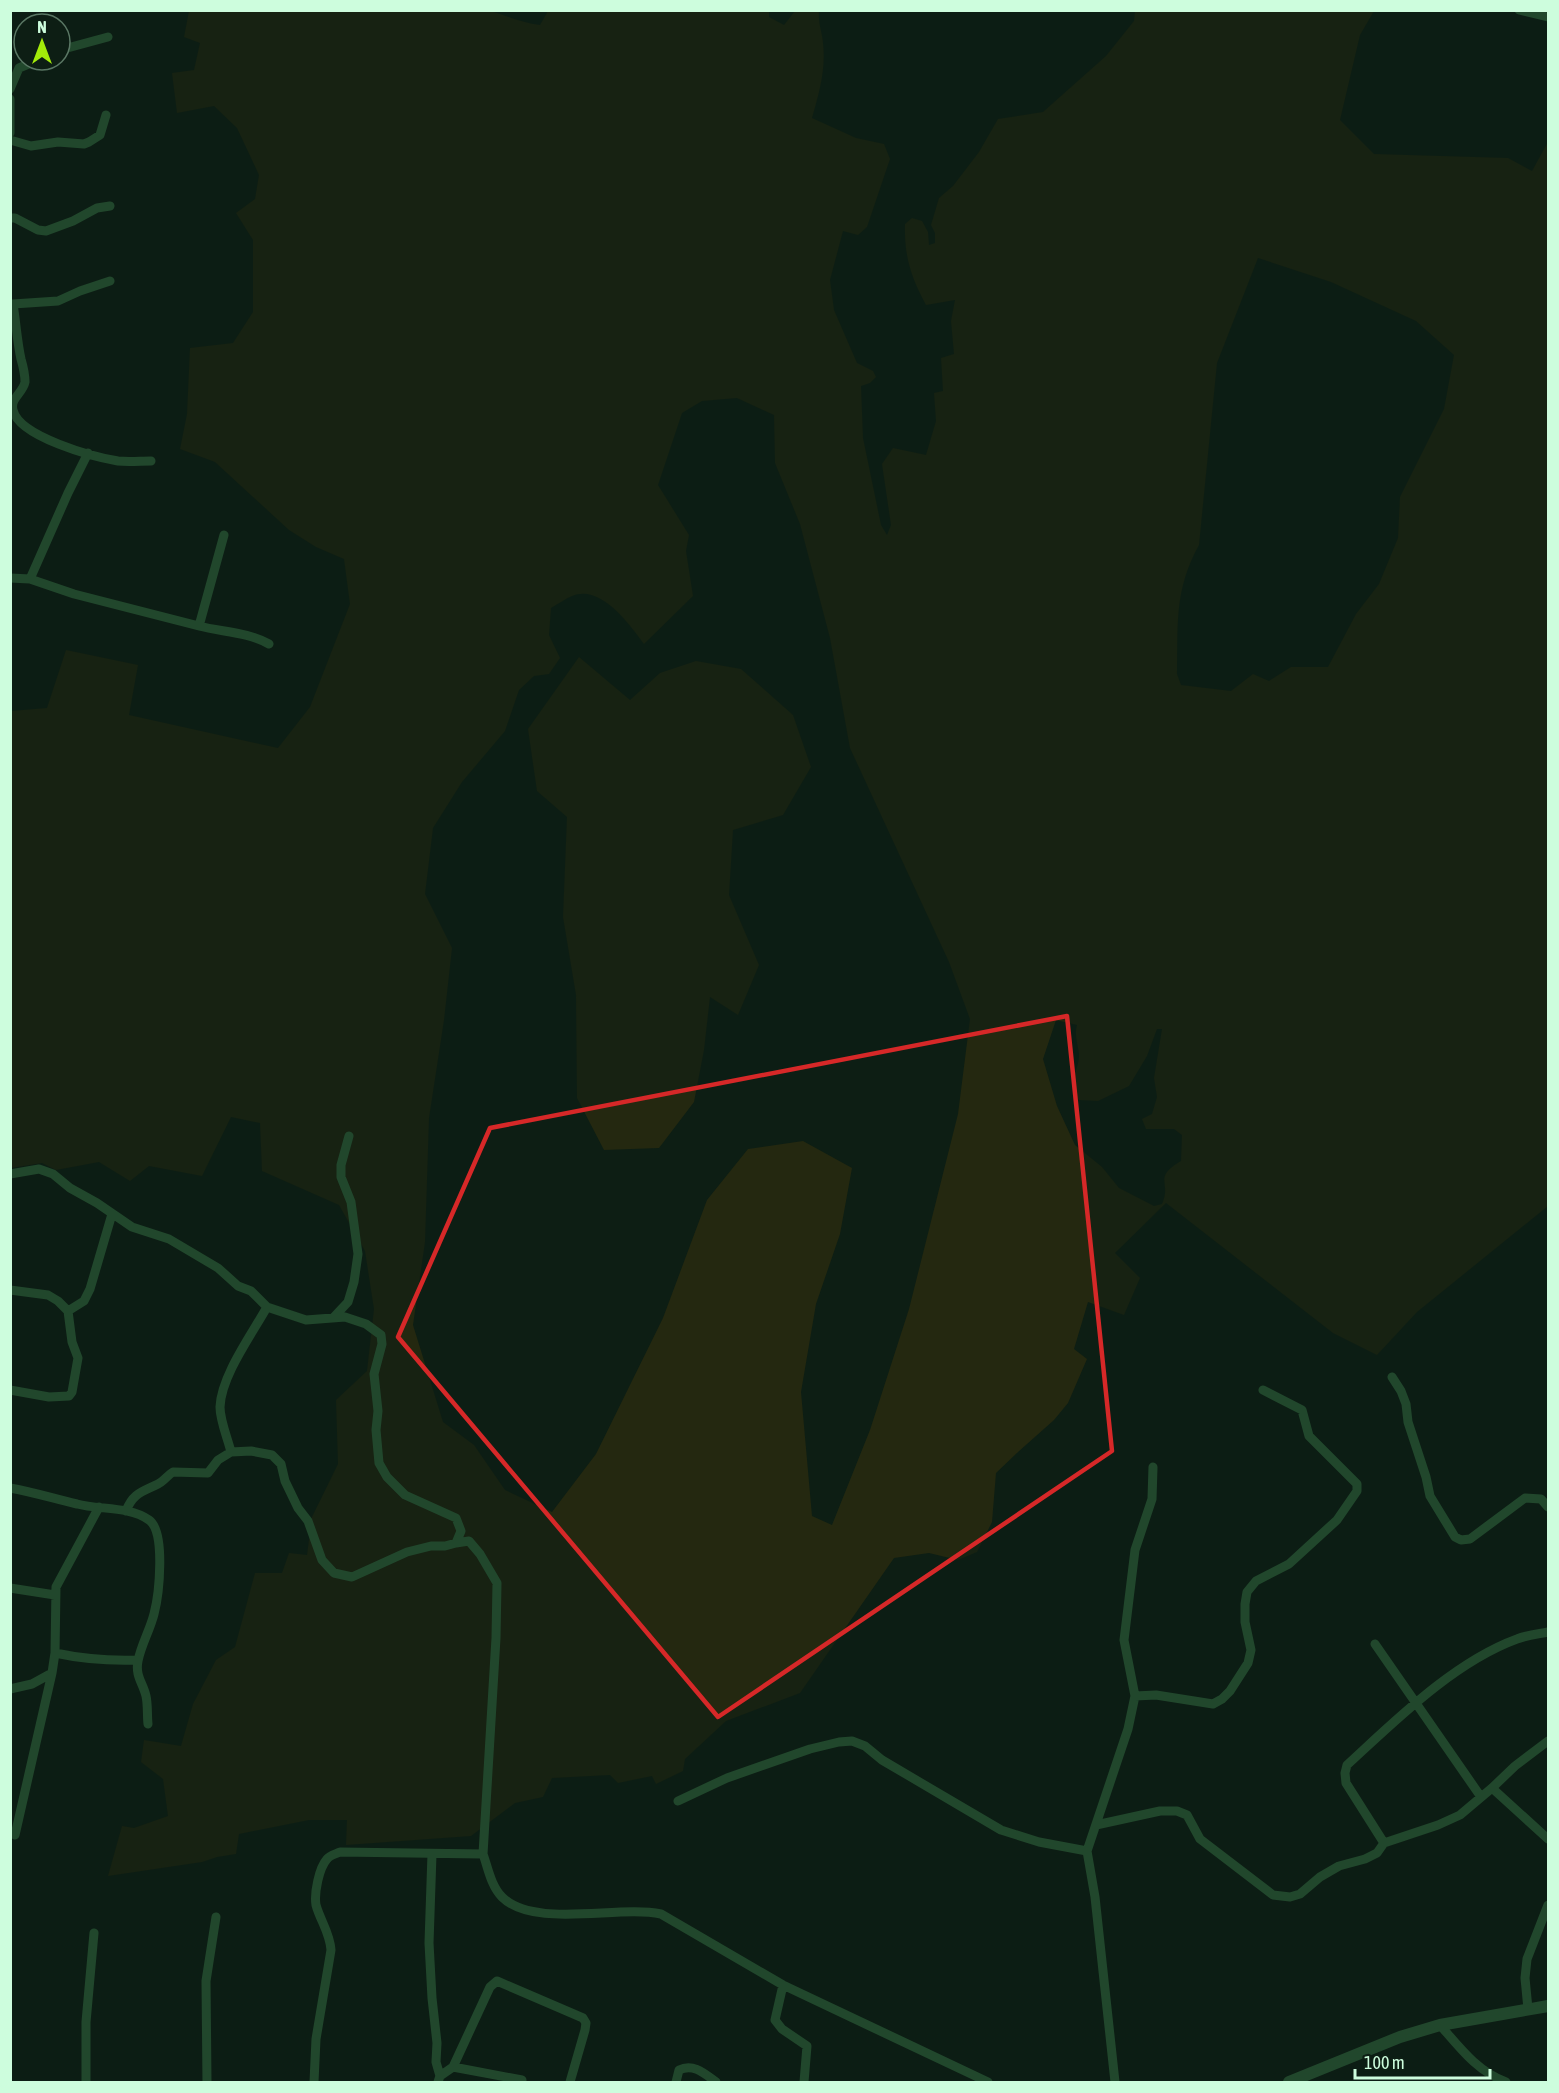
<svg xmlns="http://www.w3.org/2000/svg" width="1559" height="2093" viewBox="0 0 1559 2093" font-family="'Asap Condensed',sans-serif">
<rect width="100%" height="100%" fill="#0d1e14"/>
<path fill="#242810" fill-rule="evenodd" d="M 487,10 C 505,15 522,23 540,25 L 548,11 L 769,11 L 769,17 L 784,25 L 795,11 L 819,11 C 818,24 822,31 823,43 C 826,70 819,93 812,118 L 856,138 L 884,144 L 890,159 L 867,227 L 858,235 L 843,231 L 830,280 L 834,310 L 857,363 L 873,371 L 876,377 L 870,383 L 861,386 L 863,438 L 881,525 L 887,535 L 891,525 L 882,464 L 893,448 L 926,455 L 936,421 L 934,393 L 943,391 L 941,358 L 954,354 L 951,321 L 955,300 L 926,305 C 911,277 904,256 905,224 L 912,218 L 922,221 L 928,232 L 929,245 L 935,243 L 935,233 L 931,225 L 939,198 L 953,186 L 979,152 L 998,119 L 1043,112 L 1106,56 L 1134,21 L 1135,11 L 1374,11 L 1360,35 L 1340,120 L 1374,154 L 1508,158 L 1532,171 L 1548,142 L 1548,1206 L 1417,1312 L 1377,1355 L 1333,1333 L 1166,1203 L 1115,1253 L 1140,1278 L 1124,1315 L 1088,1302 L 1074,1349 L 1087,1359 L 1068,1403 L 1054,1420 L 1018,1452 L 996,1473 L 992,1522 L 977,1552 L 958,1560 L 929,1553 L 894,1558 L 800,1693 L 726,1721 L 685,1759 L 683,1771 L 656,1784 L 652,1776 L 618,1783 L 610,1775 L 552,1778 L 543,1797 L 515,1803 L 471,1836 L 346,1845 L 347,1820 L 309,1820 L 239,1834 L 236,1854 L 217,1857 L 202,1862 L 108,1876 L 122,1826 L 134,1828 L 168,1816 L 163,1779 L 141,1762 L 144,1740 L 181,1746 L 193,1704 L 216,1660 L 235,1647 L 255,1573 L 282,1573 L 289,1553 L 307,1555 L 312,1517 L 338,1464 L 336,1400 L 367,1371 L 374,1309 L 365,1251 L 339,1205 L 262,1171 L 260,1123 L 231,1117 L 202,1176 L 149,1166 L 130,1181 L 99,1162 L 56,1170 L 42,1163 L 11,1168 L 11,711 L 47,708 L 66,650 L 138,665 L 129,715 L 278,748 L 310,707 L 350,604 L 344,559 L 316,547 L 289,530 L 215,462 L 180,449 L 187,414 L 190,348 L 233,343 L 253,312 L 253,240 L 236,213 L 255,199 L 259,175 L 237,128 L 214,106 L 177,113 L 172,73 L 194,70 L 200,43 L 184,37 L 189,11 ZM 1258,258 L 1331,282 L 1416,321 L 1454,355 L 1444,409 L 1400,497 L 1398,538 L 1379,584 L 1356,614 L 1328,667 L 1291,667 L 1269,681 L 1253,674 L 1231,691 L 1181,685 L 1177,674 C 1178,625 1174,590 1199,545 L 1217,363 ZM 737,398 L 774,415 L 775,463 L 800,524 L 830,638 L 850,748 L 949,962 L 970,1019 L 958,1114 L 909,1309 L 870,1430 L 832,1525 L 812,1516 L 801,1392 L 816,1304 L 840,1234 L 852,1168 L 803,1141 L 748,1149 L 707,1200 L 663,1318 L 596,1454 L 552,1512 L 505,1490 L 474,1445 L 443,1422 L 413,1325 L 425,1242 L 429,1118 L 444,1020 L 452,948 L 425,894 L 433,828 L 462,782 L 505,731 L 519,690 L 534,676 L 549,674 L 560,658 L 549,635 L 551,608 C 558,604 565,599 572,596 C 601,584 629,624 644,644 L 693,596 L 686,551 L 689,535 L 658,485 L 682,413 L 702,401 ZM 1056,1020 L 1077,1025 C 1074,1036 1078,1044 1079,1054 C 1080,1072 1063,1084 1079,1100 L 1098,1101 L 1129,1086 L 1147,1056 L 1157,1029 L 1162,1029 L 1154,1078 L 1157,1097 L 1152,1114 L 1142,1119 L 1146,1129 L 1174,1129 L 1182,1135 L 1181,1161 C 1152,1178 1172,1182 1162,1204 L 1154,1206 L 1119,1188 L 1102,1167 L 1075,1145 L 1057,1106 L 1043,1059 Z
M 579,657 L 630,700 L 660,673 L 696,661 L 741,669 L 793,715 L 811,767 L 783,815 L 733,830 L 729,895 L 759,965 L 738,1015 L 710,997 L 704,1050 L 694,1102 L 659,1148 L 604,1150 L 577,1098 L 576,995 L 563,917 L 567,817 L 537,791 L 528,729 Z"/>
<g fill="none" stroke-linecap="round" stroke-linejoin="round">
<path stroke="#3a7b4b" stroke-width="9" d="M 1519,10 L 1548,17
M 60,50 L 108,37
M 10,89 L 19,68 L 38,60
M 10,99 L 10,133
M 10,140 L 31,146 L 58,142 L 84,144 L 89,142 L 100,135 L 106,115
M 10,218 L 15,218 L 38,230 L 46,231 L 73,221 L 97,208 L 110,206
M 10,304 L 13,304 C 16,322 17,341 21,359 C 23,366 25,374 25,382 C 23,393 10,398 13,410 C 19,437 94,457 118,461 C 129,462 140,461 151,461
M 13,304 L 58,301 L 80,291 L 110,281
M 10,578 L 30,579 L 74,594 L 199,626 L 224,535
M 30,579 L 68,493 L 88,453
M 199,626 C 222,632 248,632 269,644
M 10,1174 L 39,1169 L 53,1174 L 70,1188 L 97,1203 L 132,1227 L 169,1239 L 218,1268 L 238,1286 L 251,1291 L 267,1307 L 306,1320 L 345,1317 L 366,1324 L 381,1335 L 382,1344 L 374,1374 L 378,1411 L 376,1430 L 379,1463 L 387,1477 L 405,1495 L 456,1518 L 461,1531 L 456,1543 L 445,1546 L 431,1546 L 407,1552 L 352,1577 L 334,1573 L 322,1560 L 308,1521 L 298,1508 L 285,1481 L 281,1464 L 272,1455 L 251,1451 L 231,1452 L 218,1460 L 208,1473 L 173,1472 C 168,1475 163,1482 158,1484 C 142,1492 133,1493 126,1511
M 10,1290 L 48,1295 L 58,1301 L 68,1311 L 72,1342 L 78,1358 L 72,1392 L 69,1396 L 49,1397 L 10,1390
M 68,1311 L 84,1301 L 90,1289 L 112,1214
M 333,1318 L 348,1302 L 354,1282 L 358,1254 L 351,1202 L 341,1177 L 341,1165 L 349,1136
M 1392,1377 L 1401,1391 L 1406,1404 L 1408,1422 L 1426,1477 L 1430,1496 L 1455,1537 L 1461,1540 L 1470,1539 L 1525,1498 L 1541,1499 L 1548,1507
M 231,1452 C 228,1439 220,1421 220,1407 C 221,1376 252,1334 267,1307
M 10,1488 C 33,1492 55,1499 77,1504 C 100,1510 129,1506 149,1520 C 166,1532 159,1595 154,1614 C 150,1630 141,1645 138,1661 C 135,1676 143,1683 146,1696 C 148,1705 147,1715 148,1724
M 456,1543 L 469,1541 L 480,1554 L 497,1583 L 496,1638 L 483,1854 C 488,1868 491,1886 502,1897 C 534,1929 618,1905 661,1914 L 783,1985 L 988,2082
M 10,1588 L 55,1595
M 1375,1644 L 1481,1797
M 55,1653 L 56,1587 L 99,1507
M 10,1689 L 32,1684 L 52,1673 L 55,1653 C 83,1659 109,1661 138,1660
M 1135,1696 L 1156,1695 L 1213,1704 L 1222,1699 L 1230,1691 L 1248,1663 L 1251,1650 L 1245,1622 L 1245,1604 L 1247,1592 L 1256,1581 L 1289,1564 L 1337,1520 L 1357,1491 L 1357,1484 L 1309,1436 L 1302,1410 L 1263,1390
M 1492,1788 L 1548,1839
M 678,1801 L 727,1778 L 810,1749 L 839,1742 L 852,1741 L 865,1746 L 882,1760 L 1001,1830 L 1039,1842 L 1087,1851 L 1095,1897 L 1115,2082
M 1096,1825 L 1160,1811 L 1177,1811 L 1187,1815 L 1200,1839 L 1273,1895 L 1290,1897 L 1300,1894 L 1320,1877 L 1339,1866 L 1365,1859 L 1377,1853 L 1384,1843 L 1438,1825 L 1460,1815 L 1492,1788 L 1515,1766 L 1548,1741
M 15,1835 L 52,1673
M 1384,1843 L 1346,1783 L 1345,1773 L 1347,1765 C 1396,1720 1454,1662 1517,1639 C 1527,1635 1538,1634 1548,1632
M 1087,1851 L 1128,1729 L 1135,1696 L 1124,1640 L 1135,1550 L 1152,1499 L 1153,1467
M 432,1854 L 429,1943 L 432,1998 L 437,2043 L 436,2062 L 440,2076 L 438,2082
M 783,1985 L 775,2020 L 782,2029 L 807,2046 L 804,2082
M 1528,2009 L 1525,1978 L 1527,1959 L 1548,1905
M 1440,2025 C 1460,2048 1477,2071 1506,2082
M 453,2067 L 522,2080
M 440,2076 L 453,2067 L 490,1987 L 497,1981 L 583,2018 L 586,2023 L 585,2030 L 570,2082
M 86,2082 L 86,2022 L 94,1933
M 207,2082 L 206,1981 L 216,1917
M 314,2082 L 316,2039 L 331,1950 C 330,1933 320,1920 316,1905 C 314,1893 319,1868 327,1859 C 330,1855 336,1854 340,1852 L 483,1854
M 676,2082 L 679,2070 C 694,2063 705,2074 716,2082"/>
<path stroke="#3a7b4b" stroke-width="12" d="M 1289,2082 L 1400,2037 L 1440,2025 L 1548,2006"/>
</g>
<path d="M0 0H1559V2093H0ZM 1067,1016 L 1112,1451 L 718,1717 L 398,1337 L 490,1128 Z" fill="#0d1e14" fill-opacity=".55" fill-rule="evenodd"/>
<path fill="none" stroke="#d62828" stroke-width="4.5" stroke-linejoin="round" d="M 1067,1016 L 1112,1451 L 718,1717 L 398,1337 L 490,1128 Z"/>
<rect width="1559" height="2093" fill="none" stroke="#cdfddd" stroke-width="24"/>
<g transform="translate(42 42)"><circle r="28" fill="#0d1e14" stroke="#5a7764" stroke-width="1.5"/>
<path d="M0-4.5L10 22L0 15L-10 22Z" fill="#a3eb0a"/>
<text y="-9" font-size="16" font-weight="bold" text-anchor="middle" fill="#cdfddd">N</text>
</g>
<path d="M1355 2069v9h135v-9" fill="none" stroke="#cdfddd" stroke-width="3"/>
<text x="1364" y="2069" font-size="18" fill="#cdfddd" stroke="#0d1e14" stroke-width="4.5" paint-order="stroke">100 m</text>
</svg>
